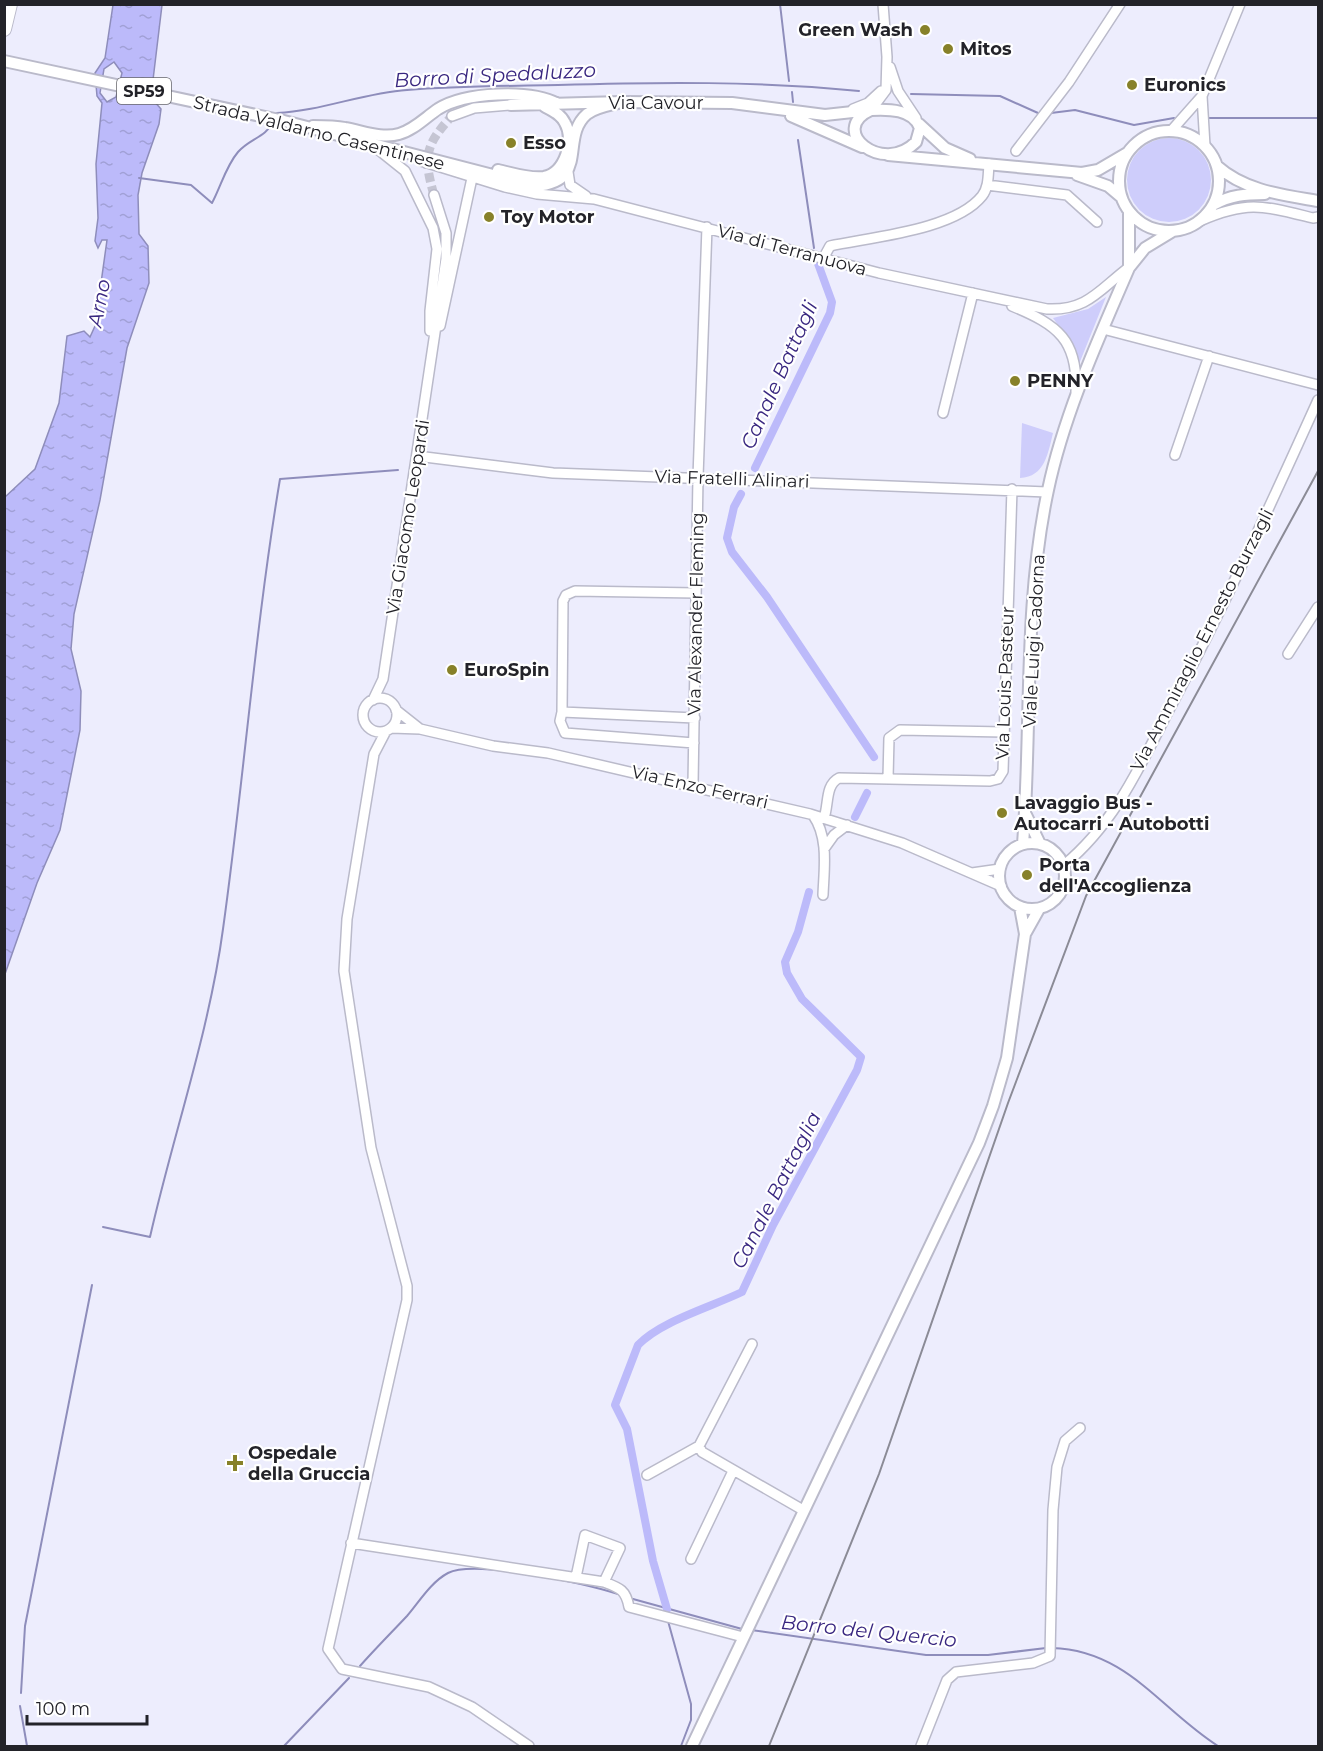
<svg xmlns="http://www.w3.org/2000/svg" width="1323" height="1751" viewBox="0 0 1323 1751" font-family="Montserrat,sans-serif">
<defs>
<pattern id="water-ripples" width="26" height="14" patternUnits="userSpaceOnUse" patternTransform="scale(1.5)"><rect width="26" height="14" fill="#bcbafa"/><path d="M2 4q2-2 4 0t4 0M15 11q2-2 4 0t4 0" fill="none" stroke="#a1a0d6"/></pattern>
</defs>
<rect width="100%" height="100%" fill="#ededfd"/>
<path fill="#cecdfb" d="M1127 180a42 42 0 1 1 84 0a42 42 0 1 1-84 0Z
M 1106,297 L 1079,364 L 1075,349 L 1053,318 L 1088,309 Z
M 1022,423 L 1053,433 C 1048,453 1045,477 1020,478 Z"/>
<path fill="url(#water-ripples)" stroke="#8e8dbb" stroke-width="1.5" fill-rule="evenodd" d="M 113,5 L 162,5 L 153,80 L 153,100 L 161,109 L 159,124 L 142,173 L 138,195 L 139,234 L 148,246 L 149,283 L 127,348 L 100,500 L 74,614 L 71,649 L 81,691 L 80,730 L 60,830 L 37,883 L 5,974 L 5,497 L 35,469 L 59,403 L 67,336 L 84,331 L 90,337 L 95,326 L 107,240 L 102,240 L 98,248 L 95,241 L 98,218 L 96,164 L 102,103 L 97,96 L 95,73 L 105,58 ZM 114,62 L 122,73 L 116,97 L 107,102 L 100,93 L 104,69 Z"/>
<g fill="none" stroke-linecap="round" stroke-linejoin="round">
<path stroke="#8e8dbb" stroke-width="2" d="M 780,4 L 789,81
M 792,92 L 793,102
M 911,94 L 1000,96 L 1038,113
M 1051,113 L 1075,110 L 1134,125 L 1174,118
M 276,116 L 277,113 C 321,111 363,93 407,90 C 458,86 508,86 558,85 C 659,82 758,81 859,91
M 1208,118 L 1318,118
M 798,140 L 814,248
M 139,178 L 191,185 L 212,203 C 221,186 226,166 238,152 C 249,139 266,137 273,122
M 103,1227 L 150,1237 C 173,1135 209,1033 223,929 C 244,779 255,628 280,479 L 398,470
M 633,1599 L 742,1629
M 668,1621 L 691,1704 L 691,1720 L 681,1746
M 751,1630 L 926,1655 L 988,1655 L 1046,1648
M 1052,1648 C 1127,1650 1161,1710 1218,1746
M 360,1666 C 375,1649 391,1633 407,1616 C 419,1602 431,1582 448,1573 C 475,1559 586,1584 618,1594
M 21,1693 L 25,1626 L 92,1285
M 20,1706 L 27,1746
M 284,1746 L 349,1678"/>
<path stroke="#bcbafa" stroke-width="8" d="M 755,468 L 830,313 L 832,302 L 817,261
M 741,494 L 734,507 L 727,538 L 732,552 L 767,597 L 874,757
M 855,817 L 867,793
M 667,1609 L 653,1561 L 627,1429 L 615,1405 L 638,1345 C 661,1321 711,1307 742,1292 L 773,1225 L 857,1070 L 861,1057 L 802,999 L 787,973 L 785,962 L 798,932 L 809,892"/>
<path stroke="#c5c5d3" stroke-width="9" stroke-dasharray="9 4.5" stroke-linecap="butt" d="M 434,195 C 423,157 425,145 452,116"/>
<g stroke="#babaca" stroke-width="12">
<path id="minor" d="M 890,67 L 898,91 L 916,118
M 1202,96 L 1205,146
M 853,109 L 868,103 L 881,91
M 871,110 L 886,90 L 887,57 L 883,4
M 452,116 L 474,108 L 511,105
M 1171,131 L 1202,96 L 1240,4
M 375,147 L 405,171 L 433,228 L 437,249 L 430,311 L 430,331
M 1016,151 L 1069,82 L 1120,4
M 421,161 L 505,187 L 537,194 L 594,199 L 879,273 L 1047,309 C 1087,311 1099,290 1128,268
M 568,172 L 570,185 L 586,196
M 987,185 L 1067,195 L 1097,222
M 1200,221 C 1248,200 1264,206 1313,218 L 1318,217
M 824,257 L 830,246 C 872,237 955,230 982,196 C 989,187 988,175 989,164
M 1012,306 C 1058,325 1078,340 1076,392
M 440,326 L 472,178
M 1103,329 L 1318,385
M 943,413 L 973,293
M 1175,455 L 1209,356
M 417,456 L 553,473 L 1047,492
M 1288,654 L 1318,607
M363 715a17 17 0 1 1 34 0a17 17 0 1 1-34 0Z
M 373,700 L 383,679 L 446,259 L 446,233 L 434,195
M 396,710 L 420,729
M 562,712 L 695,718
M 391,728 L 420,729 L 493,746 L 548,753 L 810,814 L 902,843 L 1001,886
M 386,731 L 374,754 L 347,919 L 344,971 L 371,1148 L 407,1286 L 407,1300 L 328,1649 L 342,1669 L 429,1687 L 472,1707 L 529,1746
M 694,743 L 565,733 L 560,721 L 562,712 L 563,601 L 566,595 L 575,591 L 696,593
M 888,778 L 889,738 L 900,730 L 1004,732
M 693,784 L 698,477 L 707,227
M 813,815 C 829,838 824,868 823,895
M 824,818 C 829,804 825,785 839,778 L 990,781 L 998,779 L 1003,771 L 1012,489
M 824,849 L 834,835 L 847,825
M 1064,865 C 1115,823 1140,766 1170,708 C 1224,607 1271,504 1318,400
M 972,873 L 1000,869
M 699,1446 L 702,1452 L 803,1510
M 647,1475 L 699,1446 L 752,1344
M 351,1543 L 604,1582 C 620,1588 626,1590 629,1607 L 743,1637
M 691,1559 L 733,1471
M 576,1577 L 585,1535 L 620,1548 L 604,1582
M 921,1746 L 947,1680 L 956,1672 L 1033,1663 L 1050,1656 L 1053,1510 L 1057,1467 L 1065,1441 L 1080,1428"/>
</g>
<g stroke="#babaca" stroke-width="14">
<path id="major" d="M 4,61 L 284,121 L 535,186 C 591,182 559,138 587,114 C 596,107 611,105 622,102
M 511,105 L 622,102 L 732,103 L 825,115 L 871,110
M 871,110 C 888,109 913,109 920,128 L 916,142 C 882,176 827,130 871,110 Z
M 791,116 L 862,147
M 919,124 L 945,148 L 970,159
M 313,126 C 324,126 335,126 345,128 C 363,131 382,139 399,134 C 414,130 426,117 438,109 C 465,92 530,89 558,104
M1119 181a50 50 0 1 1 100 0a50 50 0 1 1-100 0Z
M 888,155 L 1082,173 L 1098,170 L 1127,153
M 1217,166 C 1245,191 1283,195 1318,201
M 498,170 C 512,173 529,179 544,177 C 565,173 575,140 565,123 C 561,114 552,111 544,106
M 1077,175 L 1108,186 L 1121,197
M 1213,205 C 1230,195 1246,194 1265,194
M 1129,268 L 1129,211
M 1026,815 L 1040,844
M999 876a33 33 0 1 1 66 0a33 33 0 1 1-66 0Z
M 1023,844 C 1032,727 1023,606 1048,490 C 1064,414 1098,340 1129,268 L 1145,248 L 1173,231
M 1025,934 L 1039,909
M 692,1746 L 979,1143 L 993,1106 L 1007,1058 L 1025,934 L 1020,907"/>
</g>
<g stroke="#babaca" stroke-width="16">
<path id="highway" d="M 4,29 L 10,4"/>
</g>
<use href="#minor" stroke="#fff" stroke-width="9"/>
<use href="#major" stroke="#fff" stroke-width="10"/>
<use href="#highway" stroke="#fff" stroke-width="14"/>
<path stroke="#8b8b96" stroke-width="2" d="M 769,1746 L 879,1474 L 1008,1103 L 1086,896 L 1318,471"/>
</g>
<g fill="#878129" stroke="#fff" stroke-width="2">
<circle cx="925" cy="30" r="6"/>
<circle cx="948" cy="49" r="6"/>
<circle cx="1132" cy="85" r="6"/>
<circle cx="511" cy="143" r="6"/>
<circle cx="489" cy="217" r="6"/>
<circle cx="1015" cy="381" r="6"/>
<circle cx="452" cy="670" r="6"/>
<circle cx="1002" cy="813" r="6"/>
<circle cx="1027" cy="875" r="6"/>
<path d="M232 1454h6v6h6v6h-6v6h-6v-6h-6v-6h6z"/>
</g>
<g text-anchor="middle" stroke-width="4.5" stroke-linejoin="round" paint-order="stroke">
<rect fill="#fff" stroke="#656569" stroke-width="1.5" x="117" y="78" width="54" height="26" rx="4.5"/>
<g font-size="16" font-weight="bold" fill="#232329">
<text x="144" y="97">SP59</text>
</g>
<g font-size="18" font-weight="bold" fill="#232329" stroke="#fff" text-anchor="start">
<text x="913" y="36" text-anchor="end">Green Wash</text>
<text x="960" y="55">Mitos</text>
<text x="1144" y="91">Euronics</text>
<text x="523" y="149">Esso</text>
<text x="501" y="223">Toy Motor</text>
<text x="1027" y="387">PENNY</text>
<text x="464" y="676">EuroSpin</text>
<text x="1014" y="809">Lavaggio Bus -<tspan x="1014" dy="21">Autocarri - Autobotti</tspan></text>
<text x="1039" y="871">Porta<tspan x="1039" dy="21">dell'Accoglienza</tspan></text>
<text x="248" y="1459">Ospedale<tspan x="248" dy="21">della Gruccia</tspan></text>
</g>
<g font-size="18" fill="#232329" stroke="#fff">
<text x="656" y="109">Via Cavour</text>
<text transform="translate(319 133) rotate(14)" y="6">Strada Valdarno Casentinese</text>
<text transform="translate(792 250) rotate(15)" y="6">Via di Terranuova</text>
<text transform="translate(732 479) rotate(2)" y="6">Via Fratelli Alinari</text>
<text transform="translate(408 517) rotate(-81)" y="6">Via Giacomo Leopardi</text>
<text transform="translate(696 614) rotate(-89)" y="6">Via Alexander Fleming</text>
<text transform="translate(1202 640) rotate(-63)" y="6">Via Ammiraglio Ernesto Burzagli</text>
<text transform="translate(1034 641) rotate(-87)" y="6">Viale Luigi Cadorna</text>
<text transform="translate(1005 683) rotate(-88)" y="6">Via Louis Pasteur</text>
<text transform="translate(700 787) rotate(13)" y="6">Via Enzo Ferrari</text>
</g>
<g font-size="20" font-style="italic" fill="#392780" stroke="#fff">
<text transform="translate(495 75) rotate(-3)" y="7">Borro di Spedaluzzo</text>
<text transform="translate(99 303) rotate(-79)" y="7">Arno</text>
<text transform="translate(779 375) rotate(-66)" y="7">Canale Battagli</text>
<text transform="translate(776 1190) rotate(-63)" y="7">Canale Battaglia</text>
<text transform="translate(869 1631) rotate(6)" y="7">Borro del Quercio</text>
</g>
</g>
<rect width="1323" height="1751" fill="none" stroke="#232329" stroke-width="12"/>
<path d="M27 1715v9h120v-9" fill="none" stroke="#232329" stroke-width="3"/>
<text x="36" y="1715" font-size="18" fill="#232329" stroke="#ffffff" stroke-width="4.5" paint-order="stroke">100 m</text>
</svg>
